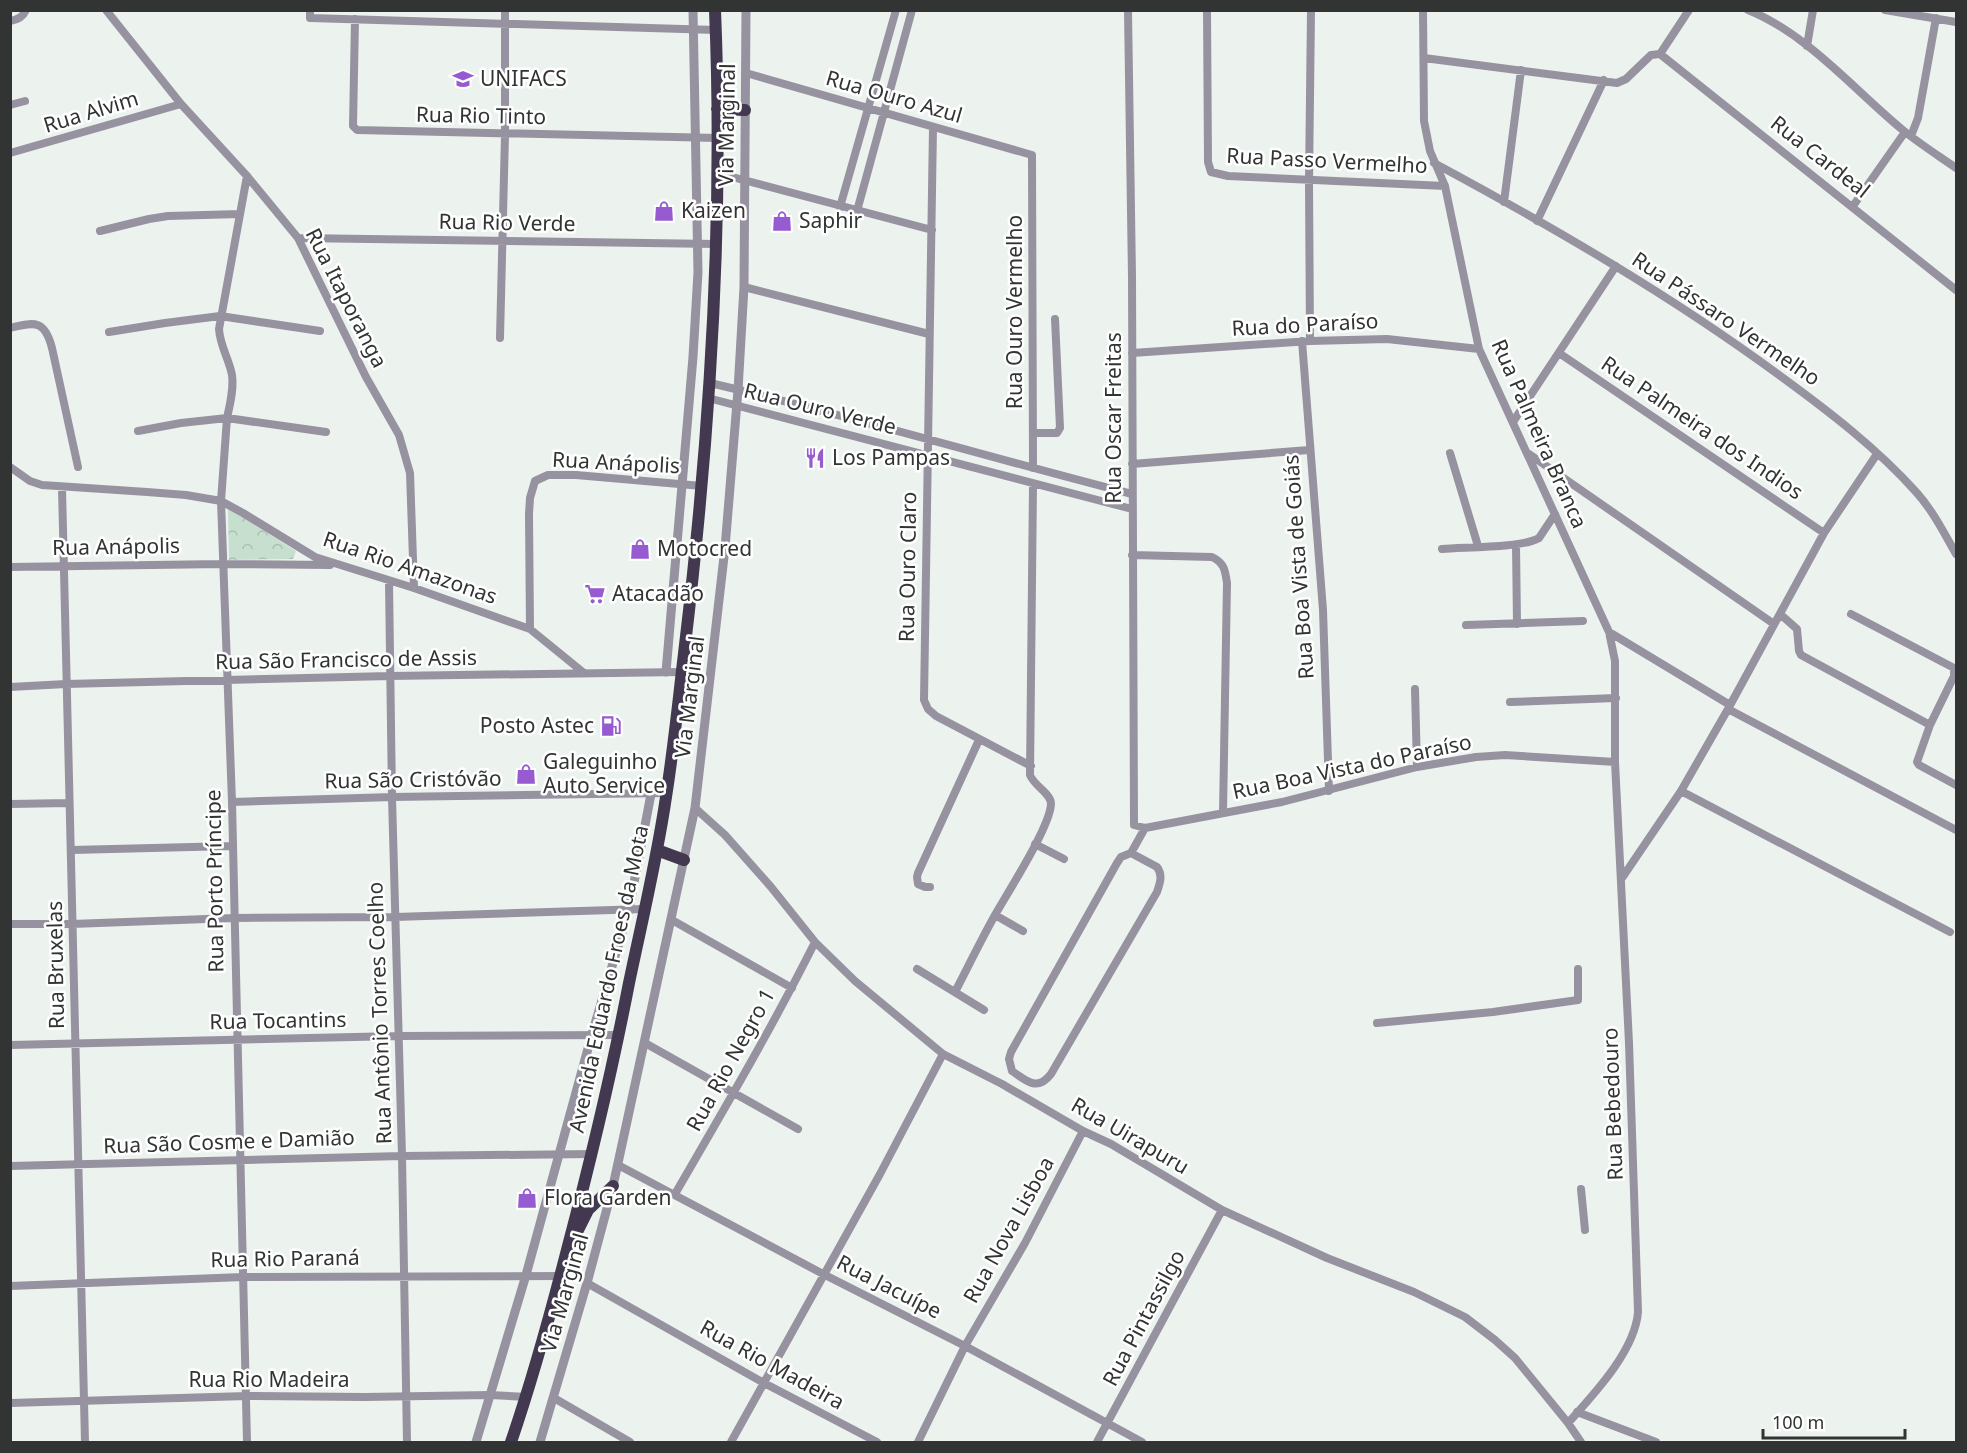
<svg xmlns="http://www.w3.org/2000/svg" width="1967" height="1453" viewBox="0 0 1967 1453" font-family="'Noto Sans',sans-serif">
<defs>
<pattern id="park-crowns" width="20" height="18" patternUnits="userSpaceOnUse" patternTransform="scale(1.5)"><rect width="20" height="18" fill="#c6dfce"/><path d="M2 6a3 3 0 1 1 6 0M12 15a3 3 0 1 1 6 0" fill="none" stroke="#abc0b1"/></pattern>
</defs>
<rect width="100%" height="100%" fill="#ecf3ee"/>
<path fill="url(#park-crowns)" d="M 228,508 L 296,551 L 293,559 L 229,560 Z"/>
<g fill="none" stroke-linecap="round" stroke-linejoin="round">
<path stroke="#97929f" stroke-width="8" d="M 106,10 L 181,104 L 247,176 L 298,238 L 366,377 L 399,435 L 410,473 L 414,588
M 310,10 L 310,18 L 716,30
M 1128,10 L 1132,277 L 1134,825 L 1145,828 L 1282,802 L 1417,767 L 1476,757 L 1505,755 L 1615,762
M 1207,10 L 1208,162 L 1211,172 L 1228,176 L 1445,186
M 1423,10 L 1424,121 L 1430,151 L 1445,186 L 1479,349 L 1609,632 L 1615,661 L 1615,762 L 1629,1043 L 1638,1312 C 1635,1351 1594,1394 1568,1423
M 1748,10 C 1808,34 1855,91 1904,131 C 1920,144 1939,156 1956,168
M 1885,10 L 1956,22
M 355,19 L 353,126 L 357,130 L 718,138
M 10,21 C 18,20 23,17 26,10
M 1807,46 L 1813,10
M 1660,54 L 1956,290
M 1660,54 L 1689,10
M 1424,58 L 1617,83 L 1626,79 L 1651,55 L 1660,54
M 746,73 L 1032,155 L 1033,468
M 10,105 L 25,101
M 933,127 L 924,700 L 928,709 L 936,716 L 1031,766
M 1911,136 L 1918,118 L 1936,18
M 10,153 L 181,104
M 1434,163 C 1553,227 1670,295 1779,375 C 1827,410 1877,448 1917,493 C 1933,511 1944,533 1956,554
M 717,173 L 932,230
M 1504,202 L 1521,70
M 1853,206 L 1905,132
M 840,207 L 896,10
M 857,211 L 912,10
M 1537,221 L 1604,80
M 100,231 L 149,219 L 168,216 L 240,214
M 298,238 L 716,244
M 744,287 L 929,334
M 10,328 C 36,321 45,321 52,348 L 78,467
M 109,332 L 165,323 L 220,316 L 320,331
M 500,338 L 505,135 L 505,10
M 1302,341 L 1323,610 L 1329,791
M 1310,341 L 1309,181 L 1311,10
M 1132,353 L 1310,341 L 1387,339 L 1479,349
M 1559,353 L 1824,533
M 710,383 C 852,416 991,458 1132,494
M 708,398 L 1132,509
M 1513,422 L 1616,266
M 138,431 L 181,423 L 227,418 C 230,404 234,389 232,375 C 229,359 220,346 219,329 L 247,176
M 1033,433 L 1057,433 L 1060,428 L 1055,319
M 1450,453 L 1478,546
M 1529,454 L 1774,624
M 1132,464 L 1309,450
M 10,467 L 30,481 L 42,485 L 147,492 L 186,495 L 221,501 L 243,513 L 315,557 L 414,588 L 530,629 L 584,673
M 62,488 L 85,1442
M 1516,545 L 1517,624
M 1442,549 C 1464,547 1523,548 1539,538 L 1555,514
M 1132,555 L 1212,557 C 1224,563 1225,569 1227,583 L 1223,813
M 10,567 L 222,564 L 330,565
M 389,582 L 392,797 L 402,1156 L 407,1442
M 1780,614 L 1797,629 L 1799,651 L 1801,655 L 1930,725
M 1851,614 L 1954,668 L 1954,676 L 1930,725 L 1917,762 L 1919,765 L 1956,785
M 1466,625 L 1583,621
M 530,629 L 529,514 L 530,498 L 535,481 L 548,475 L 576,475 L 702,486
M 1609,632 L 1730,705
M 10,687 L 66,684 L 390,676 L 682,672
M 1415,689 L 1417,767
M 1510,702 L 1616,698
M 1728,709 L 1956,830
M 1681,791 L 1950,932
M 232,802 L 392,797 L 667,793
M 10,804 L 69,803
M 695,808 L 725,835 L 771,887 L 815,942 L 855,981 L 943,1054 L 1002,1084 L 1083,1131 L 1111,1144 L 1222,1210 L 1327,1258 L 1414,1292 L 1465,1317 L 1495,1340 L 1515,1358 L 1568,1423 L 1581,1442
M 1035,844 L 1064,859
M 72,850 L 232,846
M 1131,853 L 1157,867 C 1163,875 1160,883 1157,892 L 1051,1074 C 1037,1092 1027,1081 1012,1071 L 1009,1059 L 1011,1052 L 1117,863 L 1121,857 Z
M 1131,853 L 1145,828
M 1622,878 L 1681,791 L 1728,709 L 1824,533 L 1877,454
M 930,887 L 925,887 L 918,884 L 917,877 L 918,873 L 979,740
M 995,915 L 1023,931
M 672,920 L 792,988
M 10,924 L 72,924 L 233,918 L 395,917 L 644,909
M 917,969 L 984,1010
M 955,992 C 968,967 981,940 995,915 C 1008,892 1050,827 1051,804 C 1051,793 1034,786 1030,775 L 1033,484
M 1377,1023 L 1493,1012 L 1578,1000 L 1578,969
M 645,1043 L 798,1129
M 10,1045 L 398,1036 L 619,1035
M 618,1165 L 825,1275 L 965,1346 L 1142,1442
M 10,1166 L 402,1156 L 592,1154
M 1581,1189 L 1585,1230
M 675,1194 C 723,1111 772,1028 815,942
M 587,1283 L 764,1383 L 877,1442
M 10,1286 L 243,1277 L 561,1276
M 554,1398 L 630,1442
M 10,1403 L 247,1396 L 364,1397 L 490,1395 L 527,1397
M 1577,1412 L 1656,1442
M 247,1442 L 232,802 L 221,501 L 227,418 L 326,432
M 731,1442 L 880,1174 L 943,1054
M 918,1442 L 965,1346 L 1025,1243 L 1083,1131
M 1097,1442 L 1222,1210"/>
<path stroke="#97929f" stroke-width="9" d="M 666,672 L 693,357 L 698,272 L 693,10
M 476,1442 L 526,1275 L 592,1034 L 629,909 L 651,794
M 540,1442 L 587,1283 L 613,1186 L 695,808 L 725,548 L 738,390 L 744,287 L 746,10"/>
<path stroke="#423850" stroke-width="12" d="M 717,109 L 745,110
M 657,850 L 684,860
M 578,1230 L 588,1210 L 613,1186
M 511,1442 C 533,1378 551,1312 568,1246 C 591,1159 612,1071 629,983 C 642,921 657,859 666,797 C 674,746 679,695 685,645 C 710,435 724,222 715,10"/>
</g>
<defs>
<g id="university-bare" transform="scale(1.62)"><path d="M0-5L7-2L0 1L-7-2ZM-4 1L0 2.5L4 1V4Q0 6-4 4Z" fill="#965ad1" stroke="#fff" stroke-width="2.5" paint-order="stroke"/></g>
<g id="shop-bare" transform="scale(1.62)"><path d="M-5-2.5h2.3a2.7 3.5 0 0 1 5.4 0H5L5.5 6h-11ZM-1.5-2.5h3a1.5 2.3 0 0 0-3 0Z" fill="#965ad1" stroke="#fff" stroke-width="2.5" paint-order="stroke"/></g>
<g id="restaurant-bare" transform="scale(1.62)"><path d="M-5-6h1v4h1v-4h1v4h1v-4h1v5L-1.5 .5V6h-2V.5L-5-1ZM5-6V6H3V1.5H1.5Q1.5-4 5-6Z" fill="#965ad1" stroke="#fff" stroke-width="2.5" paint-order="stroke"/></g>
<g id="supermarket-bare" transform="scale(1.62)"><path d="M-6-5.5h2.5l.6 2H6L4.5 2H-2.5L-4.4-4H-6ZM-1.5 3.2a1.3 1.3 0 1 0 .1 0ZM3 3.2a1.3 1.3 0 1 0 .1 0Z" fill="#965ad1" stroke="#fff" stroke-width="2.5" paint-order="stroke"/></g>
<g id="fuel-bare" transform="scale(1.62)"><path d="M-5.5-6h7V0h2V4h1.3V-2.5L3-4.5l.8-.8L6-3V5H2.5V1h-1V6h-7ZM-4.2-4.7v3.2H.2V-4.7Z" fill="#965ad1" stroke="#fff" stroke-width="2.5" paint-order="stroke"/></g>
</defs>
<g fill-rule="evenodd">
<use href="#university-bare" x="463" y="79"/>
<use href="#shop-bare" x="664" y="211"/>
<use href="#shop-bare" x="782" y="221"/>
<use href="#restaurant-bare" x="815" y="458"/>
<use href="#shop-bare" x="640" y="549"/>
<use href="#supermarket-bare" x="595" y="594"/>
<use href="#fuel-bare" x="611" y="726"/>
<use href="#shop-bare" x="526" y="774"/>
<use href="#shop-bare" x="527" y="1198"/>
</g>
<g text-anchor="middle" stroke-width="5" stroke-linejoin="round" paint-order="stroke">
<g font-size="21" fill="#313432" stroke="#fff" text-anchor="start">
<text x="480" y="86">UNIFACS</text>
<text x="681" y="218">Kaizen</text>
<text x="799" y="228">Saphir</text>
<text x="832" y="465">Los Pampas</text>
<text x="657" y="556">Motocred</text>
<text x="612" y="601">Atacadão</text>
<text x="594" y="733" text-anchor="end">Posto Astec</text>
<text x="543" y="769">Galeguinho<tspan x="543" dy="24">Auto Service</tspan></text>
<text x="544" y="1205">Flora Garden</text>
</g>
<g font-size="21" fill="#313432" stroke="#fff">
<text transform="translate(894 97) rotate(16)" y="7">Rua Ouro Azul</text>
<text transform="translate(91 112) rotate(-17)" y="7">Rua Alvim</text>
<text transform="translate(481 116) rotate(1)" y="7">Rua Rio Tinto</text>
<text transform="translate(727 125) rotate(-89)" y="7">Via Marginal</text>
<text transform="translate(1820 157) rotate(38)" y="7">Rua Cardeal</text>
<text transform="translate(1327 161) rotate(3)" y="7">Rua Passo Vermelho</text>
<text transform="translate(507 223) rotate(1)" y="7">Rua Rio Verde</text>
<text transform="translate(346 298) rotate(63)" y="7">Rua Itaporanga</text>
<text transform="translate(1015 312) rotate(-90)" y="7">Rua Ouro Vermelho</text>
<text transform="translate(1726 319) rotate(34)" y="7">Rua Pássaro Vermelho</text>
<text transform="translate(1305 325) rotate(-3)" y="7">Rua do Paraíso</text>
<text transform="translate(820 409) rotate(14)" y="7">Rua Ouro Verde</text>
<text transform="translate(1114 418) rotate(-90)" y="7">Rua Oscar Freitas</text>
<text transform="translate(1702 428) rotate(34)" y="7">Rua Palmeira dos Indios</text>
<text transform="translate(1539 434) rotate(66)" y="7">Rua Palmeira Branca</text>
<text transform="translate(616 463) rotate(3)" y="7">Rua Anápolis</text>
<text transform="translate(116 547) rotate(-1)" y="7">Rua Anápolis</text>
<text transform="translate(908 567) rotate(-89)" y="7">Rua Ouro Claro</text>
<text transform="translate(1299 567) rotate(-94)" y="7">Rua Boa Vista de Goiás</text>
<text transform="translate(410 568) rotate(19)" y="7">Rua Rio Amazonas</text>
<text transform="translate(346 660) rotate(-1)" y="7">Rua São Francisco de Assis</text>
<text transform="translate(690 697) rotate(-83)" y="7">Via Marginal</text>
<text transform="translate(1352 767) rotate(-12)" y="7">Rua Boa Vista do Paraíso</text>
<text transform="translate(413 780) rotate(-1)" y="7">Rua São Cristóvão</text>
<text transform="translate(215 881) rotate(-91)" y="7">Rua Porto Príncipe</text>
<text transform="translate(56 965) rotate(-91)" y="7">Rua Bruxelas</text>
<text transform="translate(609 979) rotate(-78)" y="7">Avenida Eduardo Froes da Mota</text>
<text transform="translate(380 1013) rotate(-92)" y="7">Rua Antônio Torres Coelho</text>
<text transform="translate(278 1021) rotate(-1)" y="7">Rua Tocantins</text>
<text transform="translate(731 1060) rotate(-61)" y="7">Rua Rio Negro 1</text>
<text transform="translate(1613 1104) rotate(-92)" y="7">Rua Bebedouro</text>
<text transform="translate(1130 1136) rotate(30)" y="7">Rua Uirapuru</text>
<text transform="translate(229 1142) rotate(-2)" y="7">Rua São Cosme e Damião</text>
<text transform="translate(1009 1230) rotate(-61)" y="7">Rua Nova Lisboa</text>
<text transform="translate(285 1259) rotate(-1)" y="7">Rua Rio Paraná</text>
<text transform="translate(889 1287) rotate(27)" y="7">Rua Jacuípe</text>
<text transform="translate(565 1293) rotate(-74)" y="7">Via Marginal</text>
<text transform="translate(1144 1318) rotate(-62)" y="7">Rua Pintassilgo</text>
<text transform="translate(772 1365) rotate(29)" y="7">Rua Rio Madeira</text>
<text x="269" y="1387">Rua Rio Madeira</text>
</g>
</g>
<rect width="1967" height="1453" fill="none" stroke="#313432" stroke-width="24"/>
<path d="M1763 1429v9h142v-9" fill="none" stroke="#313432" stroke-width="3"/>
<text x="1772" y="1429" font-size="18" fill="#313432" stroke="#ffffff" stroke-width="4.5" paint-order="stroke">100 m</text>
</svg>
